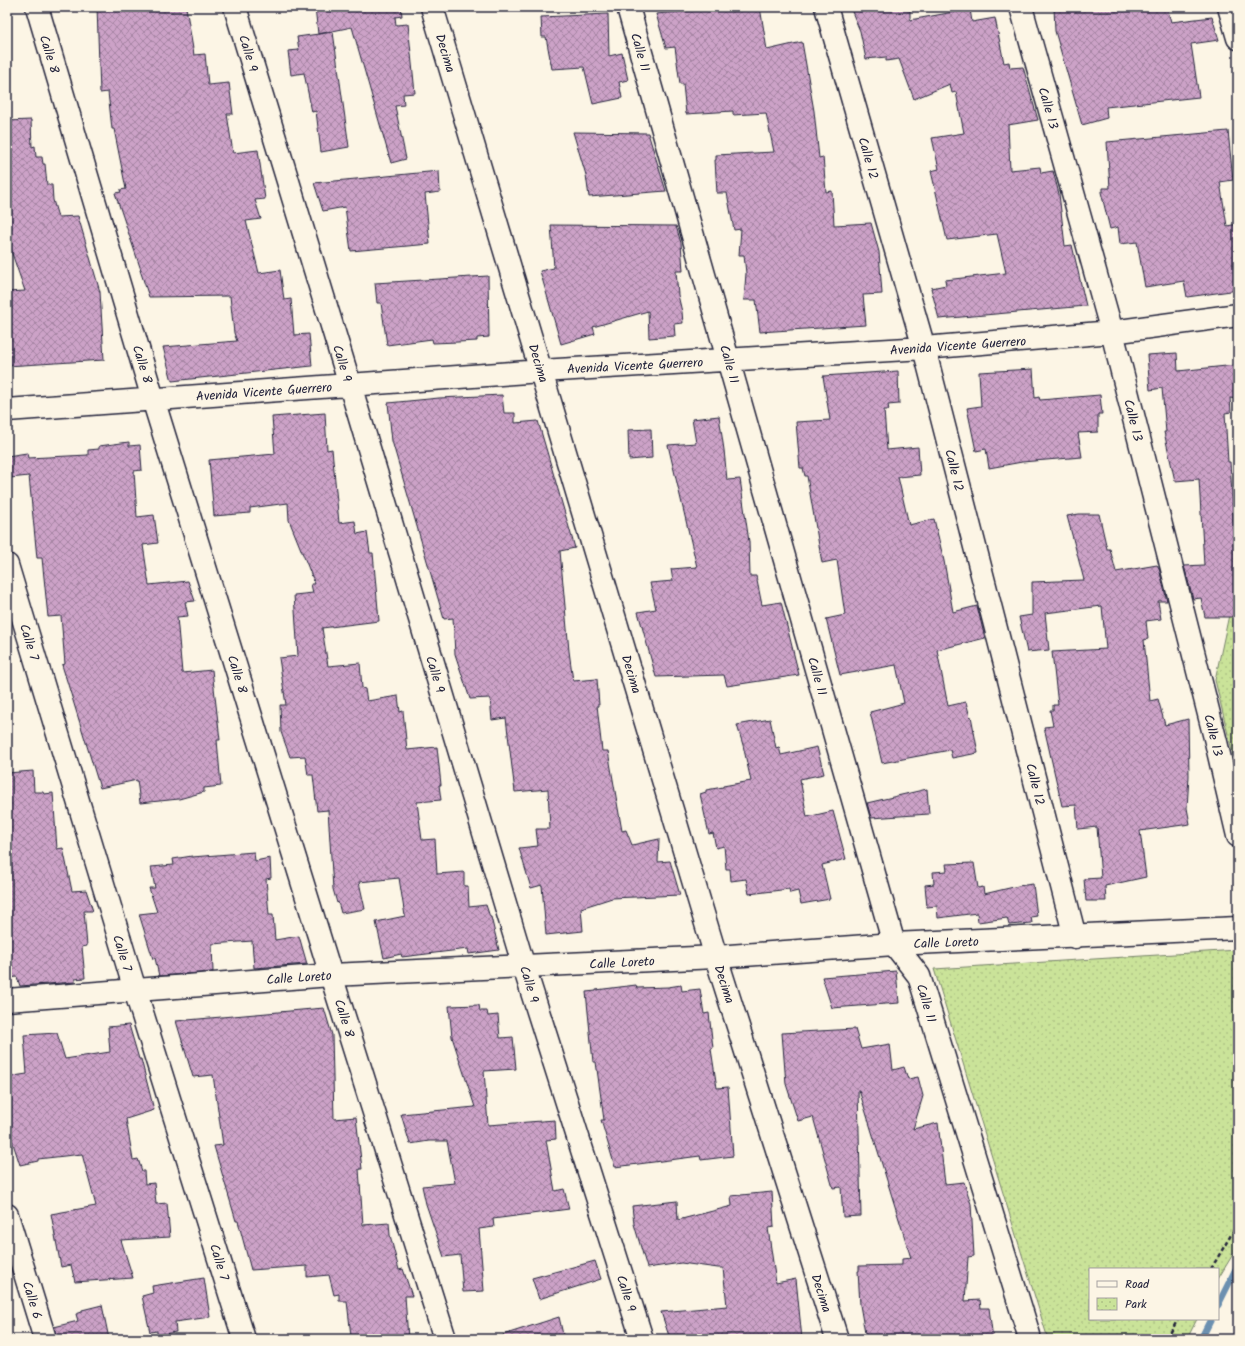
<svg xmlns="http://www.w3.org/2000/svg" width="1245" height="1346" viewBox="0 0 1245 1346" font-family="Kalam,sans-serif">
<defs>
<pattern id="park-dots" width="8" height="8" patternUnits="userSpaceOnUse"><rect width="8" height="8" fill="#cae399"/><path d="M2 2h.1M6 6h.1" fill="none" stroke="#adc285" stroke-width="1.8" stroke-linecap="round"/></pattern>
<pattern id="building-cross-hatch" width="8" height="8" patternUnits="userSpaceOnUse"><rect width="8" height="8" fill="#cca2c7"/><path d="M0 0l8 8M0 8l8-8" fill="none" stroke="#a584a3"/></pattern>
</defs>
<rect width="100%" height="100%" fill="#fcf5e5"/>
<filter id="ink" filterUnits="userSpaceOnUse"><feTurbulence type="fractalNoise" baseFrequency=".025" numOctaves="2"/><feDisplacementMap in="SourceGraphic" scale="8" xChannelSelector="R" yChannelSelector="G"/><feConvolveMatrix kernelMatrix="1 2 1 2 8 2 1 2 1" color-interpolation-filters="sRGB"/></filter>
<g filter="url(#ink)">
<path fill="url(#park-dots)" stroke="#76826a" d="M 1238,573 L 1238,776 L 1215,680 Z
M 1238,950 L 1238,1246 L 1218,1279 L 1218,1269 L 1090,1269 L 1090,1319 L 1197,1319 L 1187,1339 L 1048,1339 L 934,969 Z"/>
<g fill="none" stroke-linecap="round" stroke-linejoin="round">
<path stroke="#6c90b0" stroke-width="7" d="M 1218,1305 L 1238,1265
M 1201,1339 L 1211,1319"/>
</g>
<path fill="url(#building-cross-hatch)" stroke="#22223b" d="M 97,7 L 186,7 L 194,55 L 205,54 L 208,85 L 229,83 L 233,114 L 227,114 L 233,153 L 258,150 L 265,199 L 255,200 L 261,219 L 246,221 L 259,273 L 280,270 L 284,300 L 291,299 L 294,335 L 309,334 L 312,366 L 172,381 L 163,347 L 237,341 L 234,333 L 230,296 L 149,297 L 140,270 L 141,270 L 115,193 L 121,192 L 120,190 L 126,189 L 114,129 L 112,129 L 108,92 L 100,93 Z
M 315,7 L 401,7 L 402,16 L 395,17 L 396,25 L 408,24 L 415,93 L 403,94 L 404,105 L 395,106 L 406,159 L 391,163 L 352,27 L 318,34 Z
M 735,7 L 760,7 L 767,50 L 802,42 L 814,111 L 819,158 L 823,157 L 826,192 L 832,191 L 834,225 L 871,223 L 879,252 L 882,294 L 863,295 L 866,325 L 760,332 L 756,300 L 744,300 L 746,273 L 744,255 L 739,255 L 741,229 L 734,230 L 727,193 L 717,193 L 715,160 L 716,160 L 716,155 L 774,152 L 766,113 L 733,115 L 733,111 L 686,114 L 683,84 L 680,84 L 675,47 L 666,48 L 656,14 Z
M 850,7 L 910,7 L 910,20 L 970,9 L 972,22 L 995,18 L 1004,63 L 1009,62 L 1010,68 L 1023,67 L 1038,120 L 1008,125 L 1010,170 L 1040,167 L 1041,173 L 1053,171 L 1059,194 L 1065,246 L 1072,245 L 1086,306 L 939,319 L 931,288 L 946,285 L 945,280 L 1006,273 L 997,234 L 947,240 L 931,171 L 939,169 L 932,138 L 964,133 L 956,92 L 952,93 L 950,84 L 914,99 L 899,59 L 886,61 L 886,57 L 866,59 L 860,31 Z
M 1054,7 L 1167,7 L 1171,22 L 1212,17 L 1219,40 L 1191,44 L 1199,97 L 1106,107 L 1107,118 L 1082,125 L 1055,31 Z
M 608,14 L 609,56 L 622,53 L 628,80 L 619,82 L 622,98 L 593,104 L 584,67 L 552,69 L 546,37 L 542,37 L 541,17 Z
M 333,32 L 349,147 L 321,152 L 316,111 L 312,112 L 304,73 L 291,75 L 288,51 L 299,50 L 297,37 Z
M 31,120 L 32,147 L 35,146 L 36,157 L 42,157 L 43,164 L 45,164 L 47,185 L 52,185 L 53,200 L 58,217 L 78,216 L 100,292 L 104,360 L 7,366 L 7,292 L 25,291 L 7,239 L 7,121 Z
M 1228,131 L 1233,180 L 1220,182 L 1227,226 L 1238,224 L 1238,290 L 1187,297 L 1184,281 L 1145,287 L 1137,242 L 1120,244 L 1118,227 L 1110,229 L 1101,192 L 1103,192 L 1103,188 L 1110,188 L 1107,142 Z
M 573,132 L 648,133 L 666,191 L 589,197 L 586,175 Z
M 439,171 L 440,192 L 425,194 L 430,244 L 351,251 L 345,207 L 323,211 L 314,183 Z
M 551,225 L 676,226 L 681,243 L 683,271 L 676,271 L 678,295 L 682,312 L 683,323 L 674,324 L 675,336 L 649,338 L 648,311 L 593,327 L 595,334 L 561,344 L 540,271 L 554,268 Z
M 488,276 L 489,337 L 477,338 L 477,341 L 458,342 L 433,343 L 432,339 L 387,345 L 381,303 L 377,303 L 375,283 Z
M 1177,353 L 1178,371 L 1236,365 L 1237,399 L 1230,398 L 1231,412 L 1225,413 L 1228,462 L 1230,462 L 1235,542 L 1235,567 L 1238,567 L 1238,617 L 1205,617 L 1201,598 L 1193,599 L 1184,566 L 1204,565 L 1199,479 L 1175,481 L 1164,432 L 1166,432 L 1162,388 L 1150,390 L 1147,355 Z
M 1033,369 L 1035,398 L 1039,397 L 1040,400 L 1100,395 L 1102,414 L 1098,414 L 1098,432 L 1078,433 L 1082,457 L 1022,462 L 989,468 L 986,449 L 976,451 L 967,408 L 981,406 L 979,372 Z
M 898,371 L 899,404 L 888,405 L 889,410 L 884,410 L 887,450 L 918,447 L 920,475 L 898,477 L 909,525 L 934,519 L 944,561 L 953,612 L 977,606 L 985,638 L 937,650 L 948,706 L 966,702 L 970,717 L 971,716 L 978,753 L 952,758 L 950,750 L 882,763 L 870,712 L 904,703 L 896,665 L 840,675 L 826,619 L 845,615 L 837,560 L 822,563 L 807,476 L 805,476 L 803,468 L 800,468 L 796,422 L 830,420 L 823,376 Z
M 502,395 L 504,413 L 515,413 L 515,423 L 538,421 L 575,548 L 560,551 L 569,651 L 573,681 L 597,679 L 599,705 L 597,705 L 602,751 L 608,751 L 622,831 L 626,830 L 632,845 L 659,839 L 658,862 L 670,861 L 680,895 L 612,898 L 581,908 L 583,931 L 546,935 L 542,885 L 531,888 L 519,848 L 538,846 L 536,829 L 550,829 L 548,789 L 515,792 L 506,718 L 492,720 L 490,698 L 470,699 L 455,654 L 453,618 L 444,619 L 392,441 L 388,403 L 439,398 Z
M 325,413 L 327,450 L 332,449 L 339,523 L 355,521 L 357,534 L 367,532 L 370,553 L 373,553 L 379,621 L 322,628 L 328,666 L 360,663 L 362,688 L 365,689 L 367,701 L 398,696 L 400,712 L 403,711 L 407,750 L 437,747 L 441,785 L 439,785 L 441,800 L 417,802 L 422,840 L 435,839 L 437,874 L 464,872 L 464,886 L 468,886 L 469,907 L 486,905 L 490,917 L 491,917 L 499,950 L 469,954 L 468,949 L 402,957 L 401,954 L 384,958 L 376,922 L 405,916 L 399,878 L 359,882 L 365,909 L 341,913 L 338,902 L 337,903 L 333,889 L 328,810 L 317,811 L 313,775 L 308,775 L 305,756 L 290,757 L 281,732 L 280,705 L 286,705 L 279,658 L 298,656 L 294,595 L 313,593 L 311,584 L 315,584 L 289,520 L 288,503 L 250,508 L 250,513 L 214,516 L 209,460 L 275,454 L 272,417 Z
M 719,416 L 724,450 L 727,480 L 740,479 L 749,542 L 750,576 L 756,576 L 762,605 L 781,602 L 799,675 L 727,686 L 724,675 L 656,677 L 638,612 L 656,609 L 650,583 L 673,581 L 671,569 L 697,567 L 668,445 L 696,443 L 692,419 Z
M 651,429 L 652,458 L 629,460 L 628,430 Z
M 129,442 L 129,446 L 140,445 L 142,470 L 134,471 L 137,517 L 154,515 L 158,543 L 143,545 L 149,585 L 188,581 L 195,601 L 185,602 L 188,616 L 177,617 L 182,673 L 212,670 L 220,740 L 217,740 L 221,786 L 204,788 L 204,792 L 179,799 L 140,803 L 137,780 L 100,788 L 62,665 L 65,664 L 61,616 L 48,617 L 42,558 L 37,558 L 29,476 L 10,478 L 7,456 L 27,453 L 28,458 L 88,455 L 88,450 L 99,449 L 99,446 Z
M 1079,514 L 1099,514 L 1107,549 L 1110,549 L 1116,572 L 1157,565 L 1159,568 L 1167,601 L 1158,601 L 1161,619 L 1146,621 L 1148,639 L 1144,640 L 1150,701 L 1158,699 L 1165,725 L 1188,719 L 1189,776 L 1187,808 L 1190,824 L 1140,831 L 1146,877 L 1105,886 L 1106,901 L 1086,901 L 1084,879 L 1101,878 L 1097,827 L 1078,829 L 1076,805 L 1062,806 L 1044,727 L 1053,726 L 1050,710 L 1053,710 L 1053,705 L 1058,705 L 1052,652 L 1106,649 L 1102,606 L 1045,613 L 1049,650 L 1027,652 L 1019,617 L 1032,615 L 1032,582 L 1084,580 L 1067,516 Z
M 770,719 L 776,748 L 779,747 L 781,755 L 817,747 L 824,774 L 800,779 L 807,817 L 833,811 L 846,859 L 822,865 L 830,899 L 801,904 L 798,891 L 790,893 L 789,889 L 749,894 L 746,879 L 731,881 L 730,869 L 726,869 L 724,846 L 716,848 L 713,833 L 709,834 L 700,794 L 706,792 L 706,790 L 723,787 L 723,786 L 751,781 L 743,745 L 737,725 Z
M 33,771 L 34,792 L 43,792 L 44,794 L 53,793 L 57,849 L 63,848 L 72,891 L 86,890 L 93,911 L 84,911 L 87,946 L 82,947 L 85,978 L 75,979 L 75,982 L 20,986 L 17,977 L 7,978 L 7,773 Z
M 927,789 L 929,814 L 871,818 L 867,803 Z
M 254,852 L 255,861 L 270,858 L 271,878 L 266,879 L 269,915 L 273,915 L 275,940 L 299,936 L 307,964 L 254,968 L 252,941 L 212,944 L 213,972 L 159,976 L 155,958 L 153,959 L 139,914 L 157,912 L 149,888 L 155,888 L 151,867 L 174,865 L 173,859 L 192,856 L 192,857 Z
M 974,863 L 978,888 L 983,887 L 984,894 L 1018,886 L 1033,884 L 1037,916 L 1031,917 L 1032,923 L 1009,925 L 1007,918 L 978,922 L 977,913 L 938,918 L 937,906 L 927,907 L 925,885 L 934,884 L 933,872 L 947,871 L 946,864 Z
M 896,971 L 899,1003 L 832,1008 L 822,977 Z
M 636,985 L 637,988 L 668,987 L 681,985 L 682,991 L 700,989 L 704,1014 L 709,1013 L 713,1048 L 711,1049 L 717,1088 L 728,1087 L 733,1156 L 701,1160 L 700,1156 L 615,1167 L 601,1120 L 604,1120 L 596,1062 L 593,1062 L 586,992 L 596,991 L 596,990 Z
M 479,1005 L 480,1011 L 487,1011 L 488,1016 L 498,1015 L 500,1038 L 513,1037 L 516,1069 L 484,1071 L 488,1125 L 555,1120 L 556,1139 L 546,1140 L 555,1191 L 564,1189 L 569,1209 L 493,1219 L 494,1227 L 479,1229 L 484,1291 L 463,1292 L 460,1255 L 444,1257 L 426,1204 L 422,1186 L 455,1183 L 447,1141 L 429,1141 L 410,1144 L 401,1114 L 475,1107 L 452,1037 L 449,1006 Z
M 324,1008 L 332,1035 L 334,1119 L 356,1117 L 362,1169 L 359,1169 L 363,1225 L 389,1223 L 390,1235 L 399,1270 L 403,1269 L 412,1296 L 405,1296 L 408,1339 L 361,1339 L 361,1336 L 351,1336 L 347,1301 L 339,1301 L 339,1294 L 334,1295 L 329,1275 L 307,1277 L 307,1266 L 251,1270 L 238,1221 L 236,1221 L 214,1146 L 223,1145 L 213,1075 L 193,1077 L 176,1021 Z
M 129,1025 L 139,1059 L 141,1059 L 154,1110 L 126,1119 L 133,1160 L 138,1159 L 142,1171 L 144,1171 L 145,1184 L 154,1183 L 156,1204 L 167,1203 L 170,1237 L 121,1240 L 133,1278 L 75,1282 L 71,1265 L 61,1267 L 51,1214 L 96,1206 L 82,1154 L 38,1159 L 38,1161 L 20,1165 L 7,1125 L 7,1077 L 27,1074 L 24,1035 L 57,1033 L 65,1059 L 110,1052 L 108,1027 Z
M 855,1029 L 861,1049 L 890,1044 L 893,1070 L 904,1067 L 908,1079 L 918,1077 L 923,1096 L 913,1129 L 938,1123 L 945,1184 L 964,1182 L 971,1204 L 974,1256 L 968,1257 L 965,1301 L 980,1300 L 981,1308 L 989,1308 L 993,1339 L 866,1339 L 860,1305 L 858,1271 L 859,1271 L 859,1266 L 902,1265 L 902,1259 L 911,1258 L 859,1090 L 858,1090 L 861,1216 L 843,1217 L 841,1187 L 833,1188 L 813,1117 L 798,1121 L 786,1084 L 782,1033 Z
M 772,1192 L 774,1227 L 768,1228 L 776,1283 L 796,1279 L 802,1339 L 670,1339 L 661,1312 L 727,1306 L 723,1268 L 718,1268 L 681,1263 L 647,1268 L 634,1224 L 632,1206 L 677,1201 L 678,1220 L 732,1206 L 731,1196 Z
M 595,1261 L 601,1279 L 539,1299 L 532,1278 Z
M 204,1278 L 210,1317 L 175,1322 L 176,1332 L 157,1335 L 157,1331 L 150,1332 L 142,1296 L 153,1293 L 152,1286 Z
M 102,1305 L 109,1339 L 57,1339 L 54,1327 L 78,1321 L 76,1314 L 82,1312 L 82,1310 Z
M 559,1317 L 564,1339 L 504,1339 L 503,1335 Z"/>
<g fill="none" stroke-linecap="round" stroke-linejoin="round">
<g stroke="#22223b" stroke-width="25">
<path id="street" d="M 37,7 L 153,399 L 331,975 L 445,1339
M 235,7 L 350,385 L 524,967 L 642,1339
M 432,7 L 716,957 L 837,1339
M 628,7 L 894,944 L 919,976 L 1029,1335
M 826,7 L 924,348 L 1075,937
M 1021,7 L 1112,332 L 1216,742 L 1238,836
M 1229,7 L 1238,38
M 7,410 L 541,371 L 924,348 L 1112,332 L 1238,315
M 7,565 L 135,990 L 244,1339
M 7,1215 L 45,1339"/>
</g>
<g stroke="#22223b" stroke-width="25">
<path id="secondary" d="M 7,1000 L 331,975 L 716,957 L 894,944 L 1238,928"/>
</g>
<path stroke="#22223b" stroke-width="2.5" stroke-dasharray="4 3" stroke-linecap="butt" d="M 1211,1269 L 1238,1223
M 1167,1339 L 1178,1319
M 1236,1339 L 1238,1334"/>
<use href="#street" stroke="#fcf5e5" stroke-width="22"/>
<use href="#secondary" stroke="#fcf5e5" stroke-width="22"/>
</g>
</g>
<g text-anchor="middle" stroke-width="3.5" stroke-linejoin="round" paint-order="stroke">
<g font-size="13" fill="#22223b" stroke="#fcf5e5">
<text transform="translate(641 52) rotate(74)" y="5">Calle 11</text>
<text transform="translate(249 53) rotate(73)" y="5">Calle 9</text>
<text transform="translate(446 53) rotate(73)" y="5">Decima</text>
<text transform="translate(50 54) rotate(73)" y="5">Calle 8</text>
<text transform="translate(1049 108) rotate(74)" y="5">Calle 13</text>
<text transform="translate(869 158) rotate(74)" y="5">Calle 12</text>
<text transform="translate(958 345) rotate(-4)" y="5">Avenida Vicente Guerrero</text>
<text transform="translate(343 363) rotate(73)" y="5">Calle 9</text>
<text transform="translate(539 363) rotate(73)" y="5">Decima</text>
<text transform="translate(143 364) rotate(73)" y="5">Calle 8</text>
<text transform="translate(730 364) rotate(74)" y="5">Calle 11</text>
<text transform="translate(635 365) rotate(-3)" y="5">Avenida Vicente Guerrero</text>
<text transform="translate(264 391) rotate(-4)" y="5">Avenida Vicente Guerrero</text>
<text transform="translate(1134 420) rotate(76)" y="5">Calle 13</text>
<text transform="translate(955 470) rotate(76)" y="5">Calle 12</text>
<text transform="translate(30 642) rotate(73)" y="5">Calle 7</text>
<text transform="translate(238 674) rotate(73)" y="5">Calle 8</text>
<text transform="translate(436 674) rotate(73)" y="5">Calle 9</text>
<text transform="translate(632 674) rotate(73)" y="5">Decima</text>
<text transform="translate(818 676) rotate(74)" y="5">Calle 11</text>
<text transform="translate(1214 735) rotate(76)" y="5">Calle 13</text>
<text transform="translate(1036 784) rotate(76)" y="5">Calle 12</text>
<text transform="translate(946 942) rotate(-2)" y="5">Calle Loreto</text>
<text transform="translate(123 953) rotate(73)" y="5">Calle 7</text>
<text transform="translate(622 962) rotate(-3)" y="5">Calle Loreto</text>
<text transform="translate(299 977) rotate(-4)" y="5">Calle Loreto</text>
<text transform="translate(530 984) rotate(73)" y="5">Calle 9</text>
<text transform="translate(725 984) rotate(72)" y="5">Decima</text>
<text transform="translate(927 1003) rotate(73)" y="5">Calle 11</text>
<text transform="translate(345 1018) rotate(73)" y="5">Calle 8</text>
<text transform="translate(220 1262) rotate(73)" y="5">Calle 7</text>
<text transform="translate(627 1293) rotate(72)" y="5">Calle 9</text>
<text transform="translate(822 1293) rotate(72)" y="5">Decima</text>
<text transform="translate(33 1300) rotate(73)" y="5">Calle 6</text>
</g>
</g>
<rect width="1245" height="1346" fill="none" stroke="#fcf5e5" stroke-width="24"/>
<rect x="12" y="12" width="1221" height="1322" fill="none" stroke="#22223b" stroke-width="1.5" filter="url(#ink)"/>
<rect x="1089" y="1268" width="130" height="52" fill="#fcf5e5" stroke="#a5a1a1"/>
<rect x="1097" y="1281" width="20" height="6" fill="#fcf5e5" stroke="#a5a1a1"/>
<text x="1125" y="1288" font-size="12" fill="#22223b">Road</text>
<rect x="1097" y="1298" width="20" height="12" fill="url(#park-dots)" stroke="#a5a1a1"/>
<text x="1125" y="1308" font-size="12" fill="#22223b">Park</text>
</svg>
